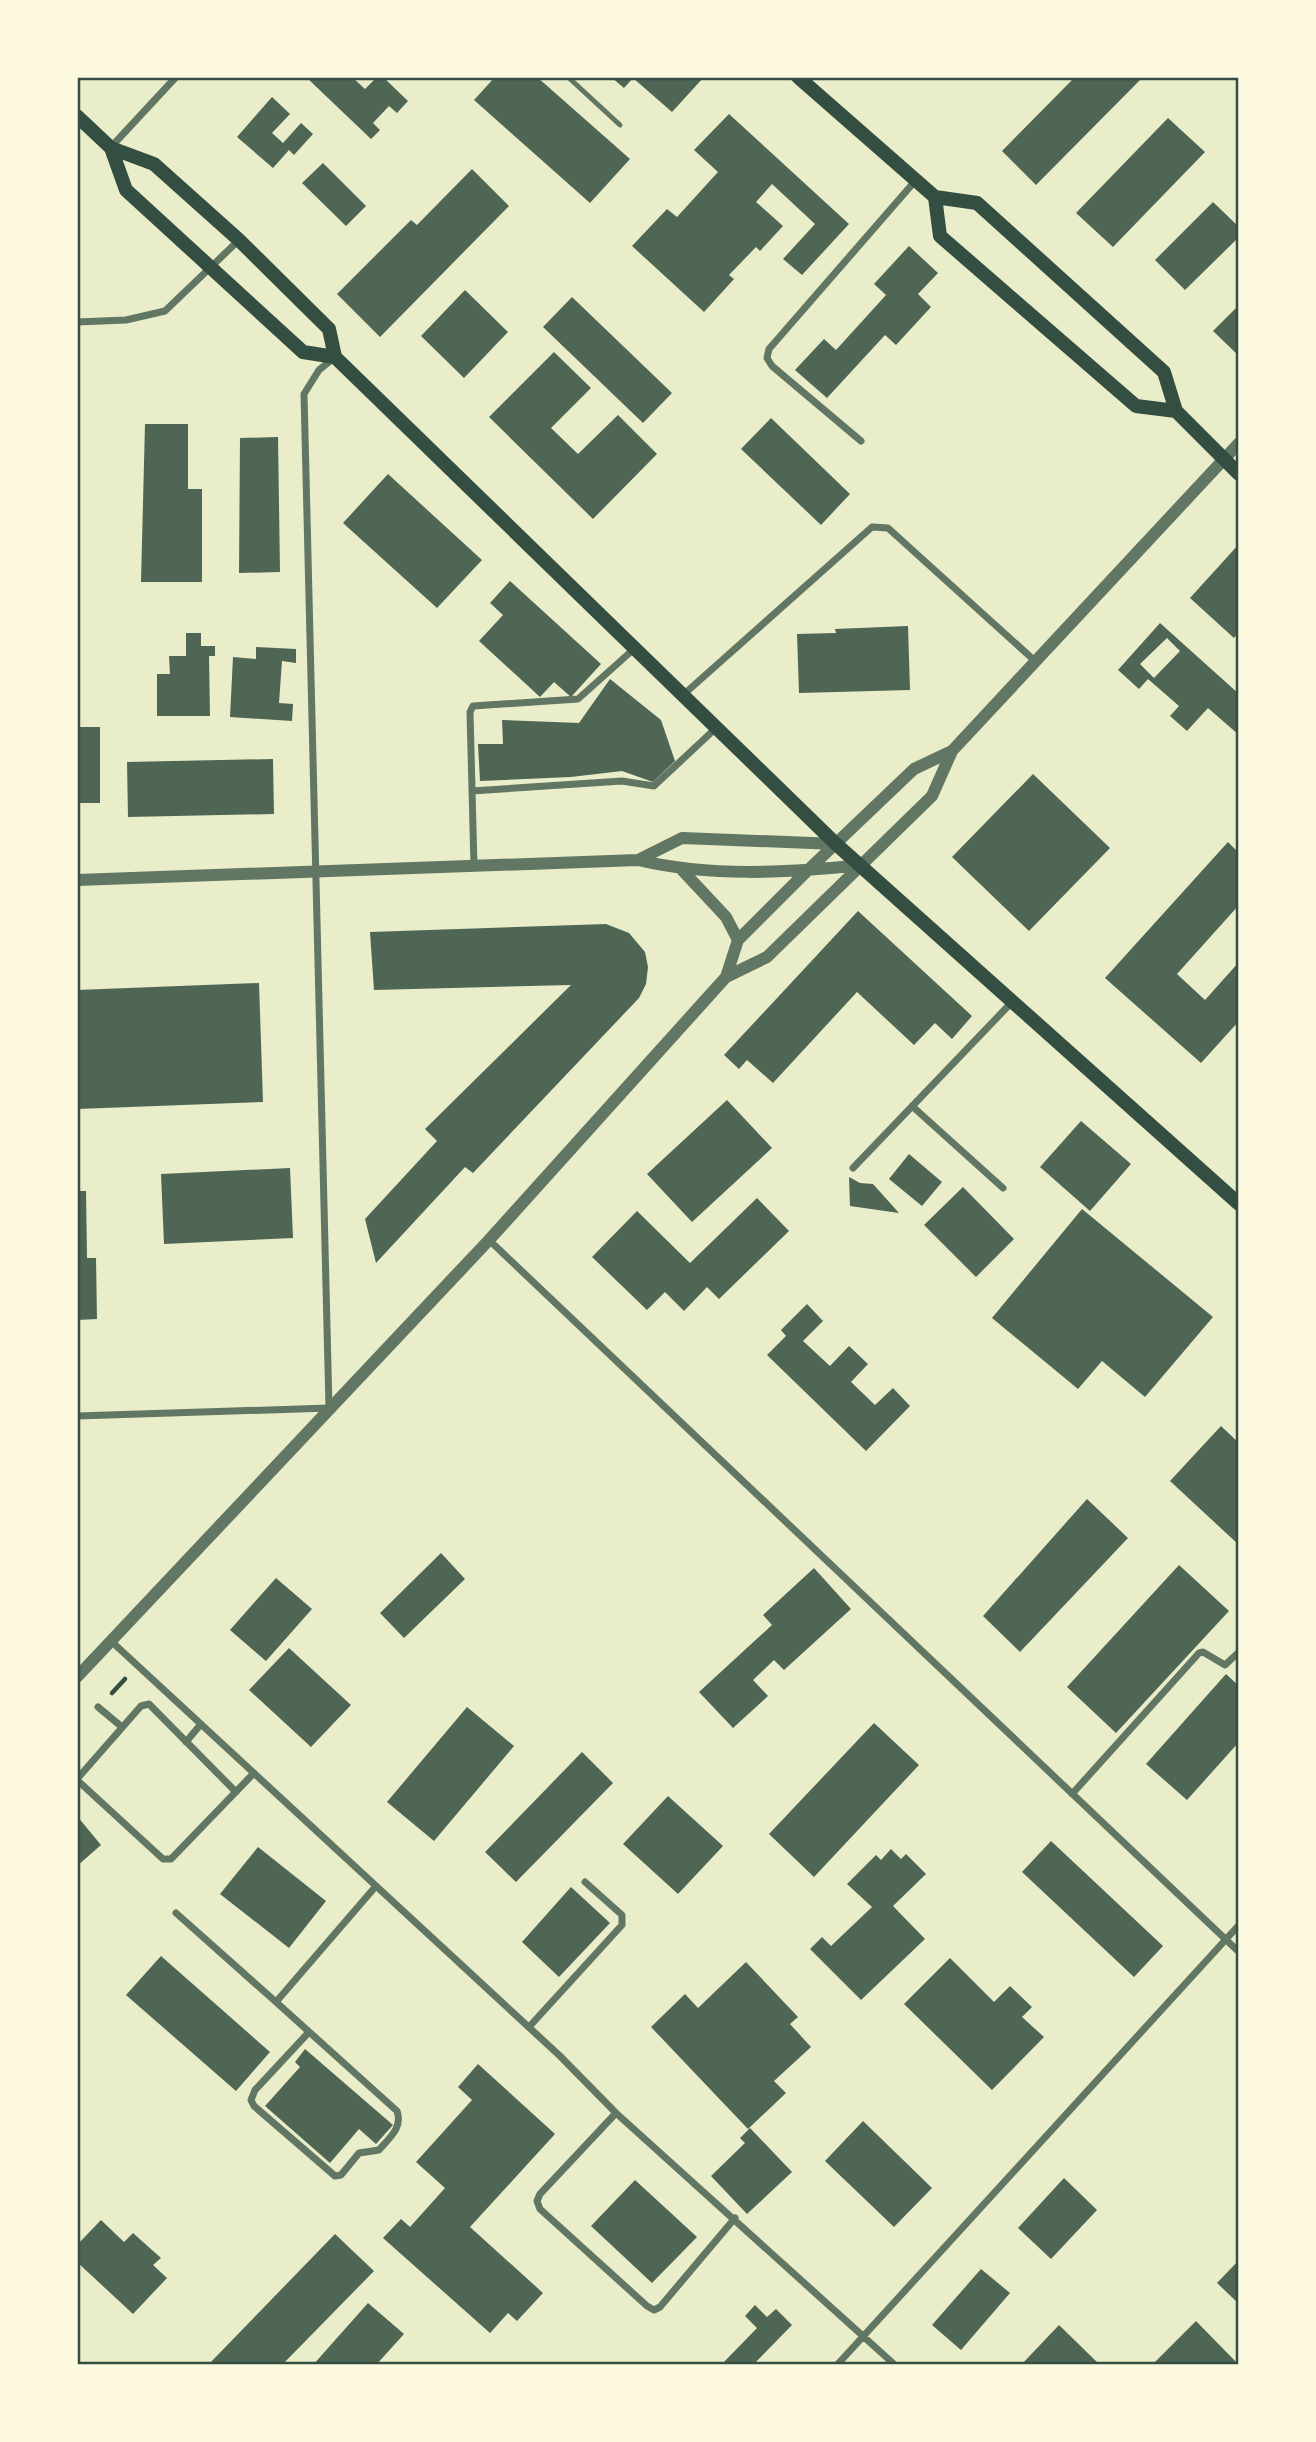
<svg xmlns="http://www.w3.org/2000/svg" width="1316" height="2442" viewBox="0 0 1316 2442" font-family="'DejaVu Sans',sans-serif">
<rect width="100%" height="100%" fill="#e9edc9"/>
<path fill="#4f6655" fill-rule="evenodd" d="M 306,77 L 352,77 L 365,89 L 377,77 L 383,77 L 408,101 L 397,113 L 389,106 L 373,123 L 380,130 L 371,139 Z
M 495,77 L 537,77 L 630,159 L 590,203 L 474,100 Z
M 611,77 L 704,77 L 672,112 L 633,78 L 624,88 Z
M 1075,77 L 1143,77 L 1036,185 L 1002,151 Z
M 272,97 L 290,114 L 272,133 L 283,143 L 301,123 L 313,134 L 294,155 L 289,150 L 273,168 L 237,137 Z
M 729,114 L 849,224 L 802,275 L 783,259 L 815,224 L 772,184 L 756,202 L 783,226 L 760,251 L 756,247 L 729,275 L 734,279 L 704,312 L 632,246 L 667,209 L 677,217 L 718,172 L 694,150 Z
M 1168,118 L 1205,152 L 1113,247 L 1076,213 Z
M 323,163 L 366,206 L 346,226 L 302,183 Z
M 472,169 L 509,206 L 380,337 L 337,294 L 411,220 L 417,225 Z
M 1213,202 L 1239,227 L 1239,237 L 1185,290 L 1155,260 Z
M 909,246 L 938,273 L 918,294 L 931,307 L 896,345 L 885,335 L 827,398 L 795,370 L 824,339 L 836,350 L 886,295 L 874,284 Z
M 465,290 L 508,332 L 464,378 L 421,336 Z
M 572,297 L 672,393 L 643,423 L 543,327 Z
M 1239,305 L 1239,356 L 1213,331 Z
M 554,352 L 591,388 L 551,428 L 578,454 L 618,415 L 657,454 L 593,519 L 489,417 Z
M 771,418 L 850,494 L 821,525 L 741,449 Z
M 145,424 L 188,424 L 188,489 L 202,489 L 202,582 L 141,582 Z
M 278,437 L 280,572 L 239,573 L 240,438 Z
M 388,474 L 482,560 L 437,608 L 343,523 Z
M 1239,544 L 1239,632 L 1234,638 L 1190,598 Z
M 510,581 L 601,664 L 571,697 L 554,682 L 540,697 L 479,641 L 503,615 L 490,603 Z
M 1160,623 L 1239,694 L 1239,735 L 1208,708 L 1187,731 L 1170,716 L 1179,706 L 1148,679 L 1139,689 L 1118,670 ZM 1167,638 L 1180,651 L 1154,678 L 1140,664 Z
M 908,626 L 910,690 L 799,693 L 797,634 L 836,633 L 835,629 Z
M 186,633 L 201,633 L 201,646 L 215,646 L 215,656 L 209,656 L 210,716 L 157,716 L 157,674 L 170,674 L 169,656 L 186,656 Z
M 256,647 L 296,649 L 296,663 L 282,661 L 279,703 L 293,704 L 292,721 L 230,717 L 233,657 L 256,659 Z
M 610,679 L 661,720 L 675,761 L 653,782 L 622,771 L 571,777 L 480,781 L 478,744 L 503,744 L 502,720 L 579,723 Z
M 77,727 L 100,727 L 100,803 L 77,803 Z
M 273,759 L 274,814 L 128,817 L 127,762 Z
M 1033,774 L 1110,848 L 1029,931 L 952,857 Z
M 1228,842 L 1239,853 L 1239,905 L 1177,974 L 1205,1000 L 1239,962 L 1239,1021 L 1201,1063 L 1105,978 Z
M 858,911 L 972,1016 L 952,1039 L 935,1023 L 914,1045 L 857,992 L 773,1083 L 747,1060 L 739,1069 L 724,1055 Z
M 606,924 L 629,933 L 645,952 L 648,967 L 646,984 L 639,998 L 473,1173 L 465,1167 L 376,1263 L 365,1219 L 437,1141 L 425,1129 L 571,985 L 374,990 L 370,932 Z
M 259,983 L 263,1102 L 77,1109 L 77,990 Z
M 727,1100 L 772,1148 L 692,1222 L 647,1174 Z
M 1081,1121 L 1131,1164 L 1090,1211 L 1040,1167 Z
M 909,1154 L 942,1182 L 922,1206 L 889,1179 Z
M 290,1168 L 293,1238 L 164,1244 L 161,1174 Z
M 849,1177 L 860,1183 L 873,1184 L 899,1213 L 850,1206 Z
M 963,1187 L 1014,1239 L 976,1277 L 924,1225 Z
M 77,1191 L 86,1191 L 87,1258 L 96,1258 L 97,1319 L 77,1320 Z
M 757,1198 L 789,1231 L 719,1299 L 707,1287 L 684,1311 L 665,1292 L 647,1310 L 592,1257 L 637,1211 L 690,1263 Z
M 1082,1209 L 1213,1317 L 1145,1397 L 1102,1361 L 1078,1389 L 992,1318 Z
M 807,1304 L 823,1321 L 803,1341 L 830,1366 L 849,1346 L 868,1364 L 851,1382 L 875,1405 L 893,1388 L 910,1406 L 866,1451 L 767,1355 L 786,1336 L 781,1330 Z
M 1221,1426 L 1239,1443 L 1239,1545 L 1170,1481 Z
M 1087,1499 L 1128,1538 L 1020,1652 L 983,1616 Z
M 441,1553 L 465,1579 L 404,1638 L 380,1613 Z
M 1179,1565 L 1229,1611 L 1116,1733 L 1067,1687 Z
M 814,1568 L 851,1609 L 784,1670 L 774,1660 L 753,1680 L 768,1696 L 733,1728 L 699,1692 L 772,1625 L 763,1615 Z
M 276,1578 L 312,1609 L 266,1661 L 230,1630 Z
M 289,1648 L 351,1705 L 311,1747 L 249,1690 Z
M 1226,1674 L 1239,1686 L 1239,1742 L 1187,1800 L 1146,1764 Z
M 467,1707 L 514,1746 L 434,1841 L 387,1802 Z
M 874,1723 L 919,1765 L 814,1877 L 769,1834 Z
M 582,1752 L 613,1783 L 516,1882 L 485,1852 Z
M 668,1796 L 723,1846 L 678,1894 L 623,1844 Z
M 77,1816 L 101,1845 L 77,1866 Z
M 1051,1841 L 1163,1946 L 1134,1977 L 1022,1872 Z
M 258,1847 L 326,1901 L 289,1948 L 220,1894 Z
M 891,1849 L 901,1859 L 906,1854 L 926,1874 L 893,1906 L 925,1939 L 861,2000 L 810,1949 L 822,1937 L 831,1946 L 872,1907 L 847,1884 L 876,1855 L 881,1860 Z
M 571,1887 L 610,1923 L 559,1977 L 522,1942 Z
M 161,1956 L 270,2052 L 236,2091 L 126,1995 Z
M 950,1958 L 994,2002 L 1010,1986 L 1032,2007 L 1022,2017 L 1044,2037 L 992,2090 L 904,2004 Z
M 746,1962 L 798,2017 L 790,2024 L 811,2047 L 774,2081 L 786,2093 L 748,2129 L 651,2027 L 685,1994 L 698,2008 Z
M 305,2049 L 393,2125 L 376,2144 L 359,2129 L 330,2163 L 265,2106 L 300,2067 L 295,2062 Z
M 478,2064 L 555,2134 L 470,2227 L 543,2293 L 517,2321 L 508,2313 L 490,2333 L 383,2238 L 401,2219 L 410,2227 L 445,2188 L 416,2162 L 472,2100 L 458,2087 Z
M 863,2121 L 932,2188 L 894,2227 L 825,2161 Z
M 750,2128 L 792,2172 L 747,2214 L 711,2176 L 745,2143 L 740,2138 Z
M 1064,2178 L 1097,2210 L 1051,2259 L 1018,2228 Z
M 635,2180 L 697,2237 L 652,2283 L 591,2226 Z
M 101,2220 L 124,2242 L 133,2233 L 161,2258 L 153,2265 L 167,2278 L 133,2314 L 77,2262 L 77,2245 Z
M 335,2234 L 374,2271 L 282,2365 L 208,2365 Z
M 1239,2260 L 1239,2304 L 1217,2283 Z
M 981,2269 L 1010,2293 L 961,2350 L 932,2325 Z
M 368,2303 L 404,2334 L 376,2365 L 313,2365 Z
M 755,2305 L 767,2317 L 776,2309 L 792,2325 L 753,2365 L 725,2365 L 723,2363 L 757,2328 L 745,2316 Z
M 1196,2321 L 1239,2365 L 1152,2365 Z
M 1059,2325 L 1098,2363 L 1021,2365 Z"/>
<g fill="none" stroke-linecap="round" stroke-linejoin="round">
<path stroke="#344e41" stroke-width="4.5" d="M 112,1693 L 125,1679"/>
<path stroke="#617663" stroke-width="5" d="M 568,77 L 620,125"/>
<path stroke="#617663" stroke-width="7" d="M 111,147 L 176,77
M 77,322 L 126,320 L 165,311 L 239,240
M 861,441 L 772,366 L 767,358 L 769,349 L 916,180
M 683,695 L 872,527 L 888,528 L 1035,661
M 472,791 L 622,781 L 654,786 L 716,728
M 474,866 L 470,712 L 473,706 L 578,699 L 635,648
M 912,1106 L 1003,1188
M 853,1168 L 1012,1002
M 489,1240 L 1239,1952
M 77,1416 L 329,1408 L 304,394 L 319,370 L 335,357
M 111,1641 L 560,2056 L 616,2113 L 895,2365
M 98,1707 L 122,1727
M 186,1742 L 201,1724
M 77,1779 L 141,1706 L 149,1704 L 236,1792
M 77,1780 L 163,1859 L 171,1859 L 254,1773
M 1072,1794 L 1199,1653 L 1203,1652 L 1225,1665 L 1239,1652
M 176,1913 L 276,2002 L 376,1886
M 276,2002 L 397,2111 C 403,2128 389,2138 379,2150 L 359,2153 L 341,2175 L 335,2176 L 254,2106 L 251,2100 L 255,2090 L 309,2032
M 529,2027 L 622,1925 L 622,1915 L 585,1882
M 616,2113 L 540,2194 L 537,2201 L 540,2209 L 647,2306 L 654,2310 L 660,2307 L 735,2218
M 837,2365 L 1239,1925"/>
<path stroke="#617663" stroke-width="12" d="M 952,751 L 932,796 L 767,957 L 726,977 L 738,940 L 807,871 L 914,769 Z
M 952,751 L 1239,443
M 836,844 L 682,838 L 638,860 C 710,877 787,873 861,865
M 682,870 L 726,917 L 738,940
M 77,880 L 638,860
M 77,1677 L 489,1240 L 726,977"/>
<path stroke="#344e41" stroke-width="14" d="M 798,77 L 935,197 L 977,203 L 987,212 L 1164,372 L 1176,411 L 1239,474
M 77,116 L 111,148
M 111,148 L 154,164 L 239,240 L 329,329 L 335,357 L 303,352 L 126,190 Z
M 935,197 L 940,236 L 1136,406 L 1176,411
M 335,357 L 836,844 L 1239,1204"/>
</g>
<rect width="1316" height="2442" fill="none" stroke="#fefae0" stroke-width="158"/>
<rect x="79" y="79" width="1158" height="2284" fill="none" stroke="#344e41" stroke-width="2.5"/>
</svg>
